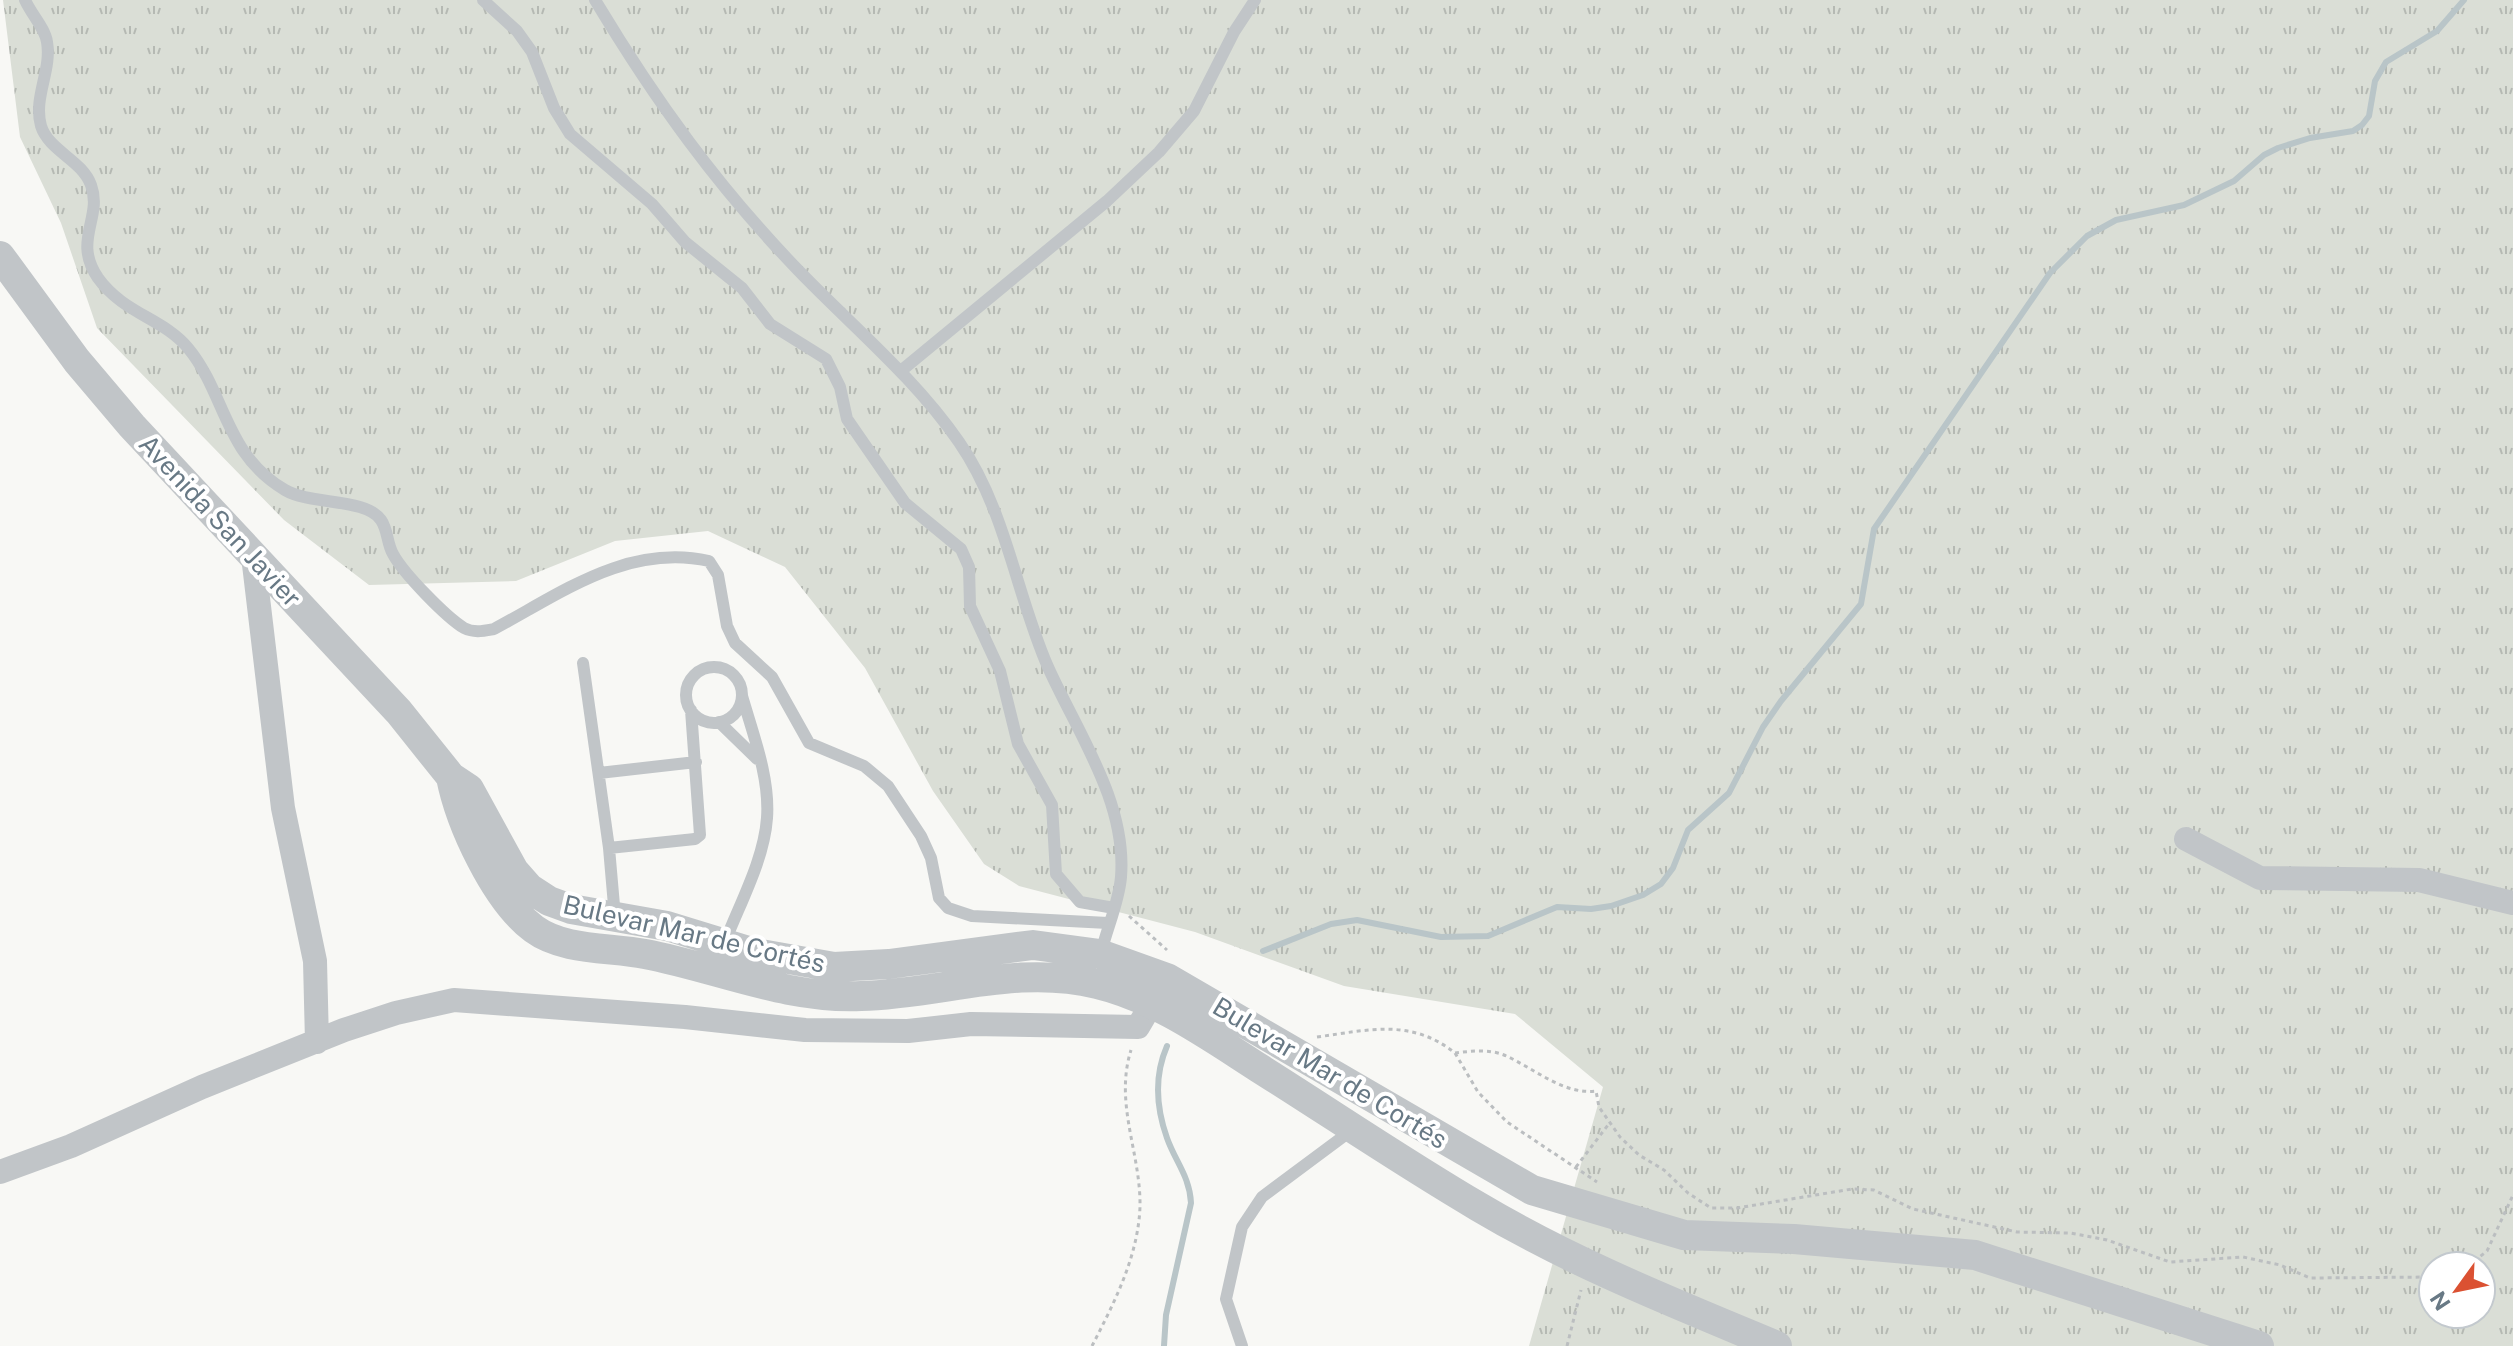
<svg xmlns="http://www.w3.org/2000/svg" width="2513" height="1346" viewBox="0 0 2513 1346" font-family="'Public Sans',sans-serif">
<defs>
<pattern id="grass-tufts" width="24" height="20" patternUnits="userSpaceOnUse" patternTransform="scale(2)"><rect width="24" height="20" fill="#daded6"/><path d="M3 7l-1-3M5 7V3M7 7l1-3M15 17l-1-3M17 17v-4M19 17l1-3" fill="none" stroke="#b5b9b3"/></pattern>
</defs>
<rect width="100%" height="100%" fill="#f8f8f5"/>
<path fill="url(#grass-tufts)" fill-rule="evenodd" d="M 3,0 L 2513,0 L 2513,1346 L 1529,1346 L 1603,1087 L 1515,1014 L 1344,986 L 1195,932 L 1019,886 L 984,864 L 933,791 L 865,668 L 785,567 L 708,531 L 615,541 L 516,581 L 369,585 L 284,520 L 97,328 L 61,223 L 20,137 ZM 2433,1266 L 2481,1266 L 2481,1314 L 2433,1314 Z"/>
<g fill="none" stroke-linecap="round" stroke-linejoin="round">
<path stroke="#b9c5c8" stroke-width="6" d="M 1263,951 L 1331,924 L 1357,920 L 1441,937 L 1488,936 L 1557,907 L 1591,909 L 1611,906 L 1643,895 L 1661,884 L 1673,868 L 1688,830 L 1729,793 L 1763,727 L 1781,701 L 1861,604 L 1874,529 L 2050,273 L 2087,236 L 2116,220 L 2184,205 L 2234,181 L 2264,155 L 2278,148 L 2310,138 L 2353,131 L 2362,125 L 2369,116 L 2375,81 L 2386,62 L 2437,31 L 2464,0
M 1164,1346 L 1166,1315 L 1191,1203 C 1190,1177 1175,1161 1167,1138 C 1156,1107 1154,1076 1167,1046"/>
<path stroke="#bbbec0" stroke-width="3" stroke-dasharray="4 4" stroke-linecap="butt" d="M 1129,916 L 1167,950
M 1317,1037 C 1369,1030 1411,1018 1455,1053 C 1471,1051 1489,1049 1504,1055 C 1534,1068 1563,1095 1596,1091 L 1599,1107 L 1620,1137 L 1639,1155 L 1664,1170 L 1688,1193 L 1711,1208 L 1737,1208 L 1852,1189 L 1874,1190 L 1913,1209 L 2017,1232 L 2070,1233 L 2107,1240 L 2170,1262 L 2243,1257 L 2280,1265 L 2310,1278 L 2433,1277
M 1455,1053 L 1478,1092 L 1507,1122 L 1597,1182
M 1576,1167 L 1608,1125
M 2468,1266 L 2487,1251 L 2513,1195
M 1092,1346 C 1114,1303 1138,1257 1140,1207 C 1141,1153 1114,1104 1131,1050
M 1567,1346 L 1581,1290"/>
<path stroke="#c1c5c8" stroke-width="12" d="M 25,0 C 31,14 45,28 47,42 C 52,71 33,97 41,126 C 49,151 82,160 91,185 C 103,218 72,240 98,278 C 124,314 163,318 188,348 C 226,394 224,454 285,490 C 310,505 366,498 381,520 C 388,530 387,544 393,554 C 403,573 446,617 464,628 C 474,633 483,631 494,629 C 560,594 627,543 709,561 L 718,575 L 727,626 L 735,643 L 772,677 L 809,743 L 864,766 L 888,786 L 921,836 L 931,858 L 939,898 L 948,908 L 972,916 L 1108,923
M 483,0 L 517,31 L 532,52 L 554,108 L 570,134 L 652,204 L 685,242 L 742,288 L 770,324 L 826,359 L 840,387 L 847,419 L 905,503 L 961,549 L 969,567 L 970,606 L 1000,671 L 1018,744 L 1052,805 L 1056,874 L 1080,902 L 1114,908
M 595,0 C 655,100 717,186 798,270 C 853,327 914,377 959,442 C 1006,510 1016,594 1048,667 C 1077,732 1127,802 1121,877 C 1119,902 1107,928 1101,953
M 902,370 L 1107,201 L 1159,152 L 1194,111 L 1234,32 L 1255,0
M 583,663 L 609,848
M686 695a28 28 0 1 1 56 0a28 28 0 1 1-56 0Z
M 719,722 L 757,759
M 599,773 L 696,762
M 615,917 L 609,848 L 695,839 L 700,835 L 691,710
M 725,942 C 740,903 764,860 767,818 C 770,778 753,734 742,696
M 1242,1346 L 1226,1299 L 1242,1227 L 1262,1197 L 1352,1130"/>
<path stroke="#c1c5c8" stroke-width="24" d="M 253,556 L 283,808 L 315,961 L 317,1042
M 2186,839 L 2260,878 L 2419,880 L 2513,903
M 0,1172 L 71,1146 L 202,1087 L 344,1030 L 396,1013 L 454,1000 L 685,1017 L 805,1030 L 908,1031 L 971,1024 L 1138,1027 L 1159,991"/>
<path stroke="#c1c5c8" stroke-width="30" d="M 0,256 L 77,361 L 132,426 L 399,712 L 451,777 L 469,789 L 514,871 L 529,888 L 549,901 L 571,909 L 667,926 L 755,953 L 834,967 L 889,964 L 1033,945 L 1100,954 L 1167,978 L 1532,1190 L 1684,1235 L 1794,1239 L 1975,1255 L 2259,1346
M 451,777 C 460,823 495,900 534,929 C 564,951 610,947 645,954 C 718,968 785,999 861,996 C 941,994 1017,964 1097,984 C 1156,998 1209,1036 1259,1068 C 1332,1114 1404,1163 1479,1207 C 1575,1264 1674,1303 1777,1346"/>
</g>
<g text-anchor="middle" stroke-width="8" stroke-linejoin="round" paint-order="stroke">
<g font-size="26" fill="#687985" stroke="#fff">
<text transform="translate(220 521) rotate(47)" y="9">Avenida San Javier</text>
<text transform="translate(694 934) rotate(13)" y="9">Bulevar Mar de Cortés</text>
<text transform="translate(1330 1073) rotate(31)" y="9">Bulevar Mar de Cortés</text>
</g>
</g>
<g transform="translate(2457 1290) rotate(237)"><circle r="38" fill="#ffffff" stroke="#c3c9ce" stroke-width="2"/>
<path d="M0-6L14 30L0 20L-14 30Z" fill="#db5132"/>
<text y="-12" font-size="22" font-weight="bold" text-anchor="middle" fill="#687985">N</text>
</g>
</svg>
